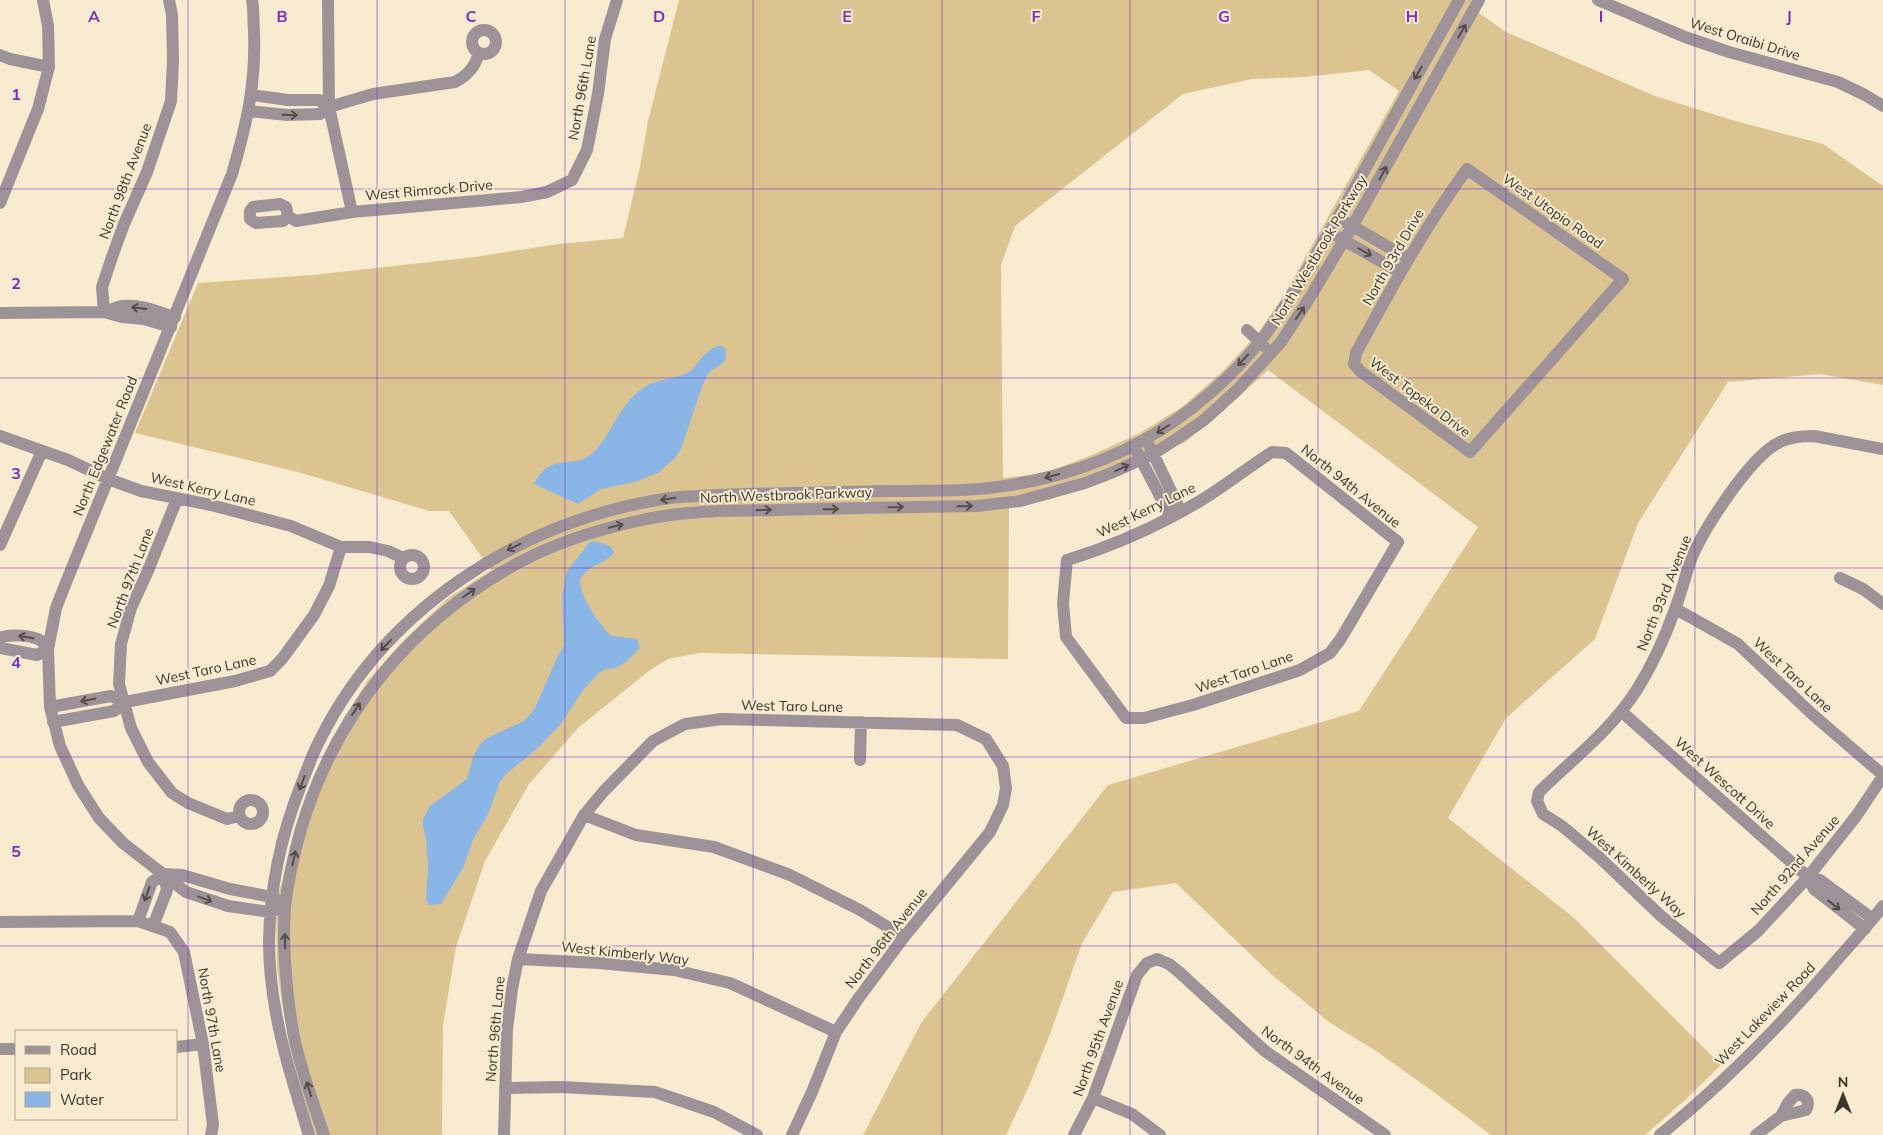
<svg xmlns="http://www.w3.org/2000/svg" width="1883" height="1135" viewBox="0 0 1883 1135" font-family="Mulish,sans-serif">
<rect width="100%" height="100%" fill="#f8ebd0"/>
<path fill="#dcc490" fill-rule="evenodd" d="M 679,0 L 1472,0 L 1469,6 L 1506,32 L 1655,96 L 1732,120 L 1823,144 L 1883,186 L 1883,385 L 1820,374 L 1728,382 L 1638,523 L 1595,639 L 1506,718 L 1448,818 L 1574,918 L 1721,1065 L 1684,1101 L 1645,1135 L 1491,1135 L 1431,1090 L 1376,1051 L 1329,1022 L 1271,974 L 1176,883 L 1113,892 L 1082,943 L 1052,1029 L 1029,1086 L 1006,1135 L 863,1135 L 921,1023 L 1108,785 L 1359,711 L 1478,527 L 1268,370 L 1220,414 L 1185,442 L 1104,482 L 1048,500 L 1009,507 L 1008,659 L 699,653 L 668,659 L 650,670 L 578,728 L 529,784 L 485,861 L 456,947 L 443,1025 L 442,1135 L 315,1135 L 300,1088 L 283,1010 L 277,968 L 276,904 L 295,830 L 325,752 L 367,681 L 401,643 L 447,599 L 491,570 L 449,511 L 429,511 L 298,472 L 135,433 L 198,283 L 313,275 L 475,257 L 558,244 L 623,238 L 640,167 L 648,121 ZM 1369,70 L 1399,91 L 1283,297 L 1258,333 L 1222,372 L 1182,407 L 1138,434 L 1092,455 L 1045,473 L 1003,478 L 1001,265 L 1015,226 L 1183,94 L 1252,79 L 1305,77 Z"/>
<path fill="#89b6e7" d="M 717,346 L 722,346 L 726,350 C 728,369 713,364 707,376 C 696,399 690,425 681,449 L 675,458 L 658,473 L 635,482 L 601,489 L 578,504 L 534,484 C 549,453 570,468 589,456 C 604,446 615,418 627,403 C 633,396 641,388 650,384 C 665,378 680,379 693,369 C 696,366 697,363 700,360 C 705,354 710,349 717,346 Z
M 595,541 L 610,546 L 614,552 C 608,564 590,562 580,580 C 581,599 596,618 608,633 L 612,636 L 637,639 L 640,648 L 627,661 L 616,668 L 606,669 L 599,673 L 584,689 L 560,725 L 538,748 L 506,774 L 500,782 L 488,814 L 473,840 L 463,868 L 441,904 L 429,905 L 426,899 L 428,867 L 426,840 L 423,826 L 423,819 L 430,806 L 467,779 L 473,757 L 480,744 L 487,738 L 524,721 L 534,710 L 557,658 L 564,646 L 562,595 L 567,571 L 590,542 Z"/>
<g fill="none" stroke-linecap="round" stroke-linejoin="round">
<path stroke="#9e9299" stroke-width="12" d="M 252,0 C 254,10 253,20 254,31 C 256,84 247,123 232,174 L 67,580 L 56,608 L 48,649 L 50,707 L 60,746 L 78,785 L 99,818 L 123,843 L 186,892 L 228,906 L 270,912 L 276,910
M 328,0 L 329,107 L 352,212
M 1598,0 L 1685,37 L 1729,52 L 1838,82 L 1865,95 L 1883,106
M472 42a12 12 0 1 1 24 0a12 12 0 1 1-24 0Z
M 0,55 L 10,59 L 49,67
M 252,95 L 288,100 L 319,100 L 329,107
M 250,111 L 287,115 L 320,114 L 329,107 L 373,94 L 455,82 C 468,75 475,67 479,53
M 1467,169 L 1623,279 L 1470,452 L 1360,371 L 1354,364 L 1356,353 C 1391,289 1424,228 1467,169 Z
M 0,203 L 38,109 L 49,67 L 48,26 L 43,0
M 280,204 L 286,207 L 288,216 L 283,221 L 256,223 L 250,219 L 250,211 L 253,207 Z
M 288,216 L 296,221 L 352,212 L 521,197 L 547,192 L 572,180 L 587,150 L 598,94 L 605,39 L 617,0
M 1347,223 L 1407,258
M 1338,237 L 1400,272
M 104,312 L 102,287 L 112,257 L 124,224 L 147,172 L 171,101 L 173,61 L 172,15 L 169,0
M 104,312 C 110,310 117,307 123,306 C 141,304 158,312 175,317
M 0,313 L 104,312 L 122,317 L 144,319 L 171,327
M 1247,330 L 1264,346
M 0,436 L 68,460 L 108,479 L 141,491 L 211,505 L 291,526 L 341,547 L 369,547 L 388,551 L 403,558
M 1150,447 L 1181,512
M 1883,449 L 1814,436 C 1803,436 1790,437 1780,442 C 1750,456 1702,531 1690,562 C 1685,577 1681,594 1675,609 C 1665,637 1652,666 1636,691 C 1611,730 1572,760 1539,792 L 1537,801 L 1543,814 L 1562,826 L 1600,858 L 1661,916 L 1719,963 L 1758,931 L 1808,877 L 1857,815 L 1883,776
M 1137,452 L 1171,517
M 1272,452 L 1286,453 L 1398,542 L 1340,640 L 1330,653 L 1300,670 L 1193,705 L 1144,718 L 1126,718 L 1066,637 L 1063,603 L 1067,560 C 1113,546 1158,526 1200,501 C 1225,486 1247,468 1272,452 Z
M 177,499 L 147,573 L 131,608 L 121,644 L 119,684 L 131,728 L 148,762 L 172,793 L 188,803 L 227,819 L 239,816
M 0,545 L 42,451
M400 567a12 12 0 1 1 24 0a12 12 0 1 1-24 0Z
M 1840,578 L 1863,589 L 1883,604
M 1676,609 L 1738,644 L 1812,714 L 1883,775
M 0,638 C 9,634 31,635 40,640 C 43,642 46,647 48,649 L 37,655 L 0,648
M 50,707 L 111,696 L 125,702
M 1622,712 L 1808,877 L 1814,889 L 1865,929
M 53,722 L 114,711 L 125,702 L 235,681 L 270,671 L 282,659 L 314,615 L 329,586 L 341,547
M 860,760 L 861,722
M239 812a12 12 0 1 1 24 0a12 12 0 1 1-24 0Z
M 584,815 L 636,835 L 714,847 L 790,875 L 860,910 L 904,937
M 164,874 L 182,875 L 230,889 L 272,897 L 278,900
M 1808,877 L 1820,880 L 1873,919
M 138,921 L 152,882 L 164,874
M 0,922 L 138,921 L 170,932 L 184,952 L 203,1044 L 213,1125 L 211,1135
M 153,926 L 167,890 L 164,874
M 518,959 L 599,963 L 674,970 L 730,983 L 836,1032
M 176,1047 L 203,1044
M 0,1049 L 16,1049
M 505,1088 L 561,1087 L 655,1092 L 714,1112 L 757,1135
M 1093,1098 L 1132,1114 L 1160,1135
M 309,1135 C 289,1071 269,1009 269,941 C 270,887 281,835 301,785 C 306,773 310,761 315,750 C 380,610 520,520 670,498 C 695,495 721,495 746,494 C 793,493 840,492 888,491 C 913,491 938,491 963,490 C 1025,487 1090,470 1144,440 C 1189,415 1234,376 1265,335 C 1296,292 1322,244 1349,198 C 1386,132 1422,66 1459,0
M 324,1135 C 313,1103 301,1070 294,1037 C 287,1000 282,944 285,907 C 288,880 294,854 301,829 C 336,712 412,621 518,563 C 557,542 599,529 642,520 C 686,510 733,511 778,510 C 844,508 910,507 977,506 L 1020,501 L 1085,483 L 1111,473 L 1153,454 L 1178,438 L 1204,420 L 1237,390 L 1281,342 L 1309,299 L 1352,227 L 1479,0
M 504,1135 L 507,1029 L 512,989 L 518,959 L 541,891 L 584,815 L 604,791 L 653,741 L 685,724 L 722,719 L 957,725 L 986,739 L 1003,766 L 1006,788 L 1003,805 L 990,832 L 904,937 L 858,999 L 836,1032 L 812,1092 L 792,1135
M 1074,1135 L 1093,1098 L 1137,975 L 1147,963 L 1157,959 L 1169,964 L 1179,972 L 1265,1051 L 1385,1135
M 1660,1135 C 1722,1085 1779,1027 1831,967 C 1848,947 1867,927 1883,906
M 1756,1135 L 1781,1116 L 1806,1110 C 1811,1100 1805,1094 1795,1095 L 1788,1103 L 1781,1116"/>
</g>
<defs><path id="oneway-shaft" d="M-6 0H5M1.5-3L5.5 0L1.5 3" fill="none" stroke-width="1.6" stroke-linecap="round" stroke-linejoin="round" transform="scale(1.25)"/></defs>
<g stroke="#544d47">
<use href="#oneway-shaft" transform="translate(1462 31) rotate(-60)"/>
<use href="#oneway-shaft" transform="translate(1418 73) rotate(120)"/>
<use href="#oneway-shaft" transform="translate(290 115) rotate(2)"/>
<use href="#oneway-shaft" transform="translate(1383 173) rotate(-61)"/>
<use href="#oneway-shaft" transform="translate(1365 252) rotate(29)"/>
<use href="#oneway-shaft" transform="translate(139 308) rotate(-173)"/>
<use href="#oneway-shaft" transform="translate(1300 313) rotate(-56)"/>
<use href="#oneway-shaft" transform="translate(1243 360) rotate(133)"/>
<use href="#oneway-shaft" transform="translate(1163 429) rotate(148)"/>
<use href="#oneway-shaft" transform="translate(1122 468) rotate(-25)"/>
<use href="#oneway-shaft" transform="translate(1052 476) rotate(165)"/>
<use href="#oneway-shaft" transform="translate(668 499) rotate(171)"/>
<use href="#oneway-shaft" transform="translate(965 506) rotate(-1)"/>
<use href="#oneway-shaft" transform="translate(896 507) rotate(-1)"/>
<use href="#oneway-shaft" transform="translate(831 509) rotate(-1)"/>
<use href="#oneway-shaft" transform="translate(764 510) rotate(-2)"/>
<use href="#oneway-shaft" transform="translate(616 526) rotate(-14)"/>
<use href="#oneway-shaft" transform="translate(514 547) rotate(153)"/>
<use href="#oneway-shaft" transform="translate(469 593) rotate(-35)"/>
<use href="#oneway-shaft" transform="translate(26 637) rotate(-171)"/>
<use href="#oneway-shaft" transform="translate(386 645) rotate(134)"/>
<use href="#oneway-shaft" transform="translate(88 700) rotate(169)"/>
<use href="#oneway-shaft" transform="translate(356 709) rotate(-56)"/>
<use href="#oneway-shaft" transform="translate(302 783) rotate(111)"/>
<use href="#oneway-shaft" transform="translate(294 858) rotate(-77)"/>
<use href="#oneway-shaft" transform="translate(147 894) rotate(110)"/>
<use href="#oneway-shaft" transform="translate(205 899) rotate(20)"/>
<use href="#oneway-shaft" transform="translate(1834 905) rotate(38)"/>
<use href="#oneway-shaft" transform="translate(285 941) rotate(-91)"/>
<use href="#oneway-shaft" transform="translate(309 1089) rotate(-107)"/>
</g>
<path fill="none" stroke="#7b2cbf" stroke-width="1" stroke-opacity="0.55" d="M 188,0 L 188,1135M 377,0 L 377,1135M 565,0 L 565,1135M 753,0 L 753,1135M 942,0 L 942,1135M 1130,0 L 1130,1135M 1318,0 L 1318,1135M 1506,0 L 1506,1135M 1695,0 L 1695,1135M 0,189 L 1883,189M 0,378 L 1883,378M 0,568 L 1883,568M 0,757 L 1883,757M 0,946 L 1883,946"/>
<g text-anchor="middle" stroke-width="4" stroke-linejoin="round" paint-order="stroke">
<g font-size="14" fill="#3b362c" stroke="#f8ebd0">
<text transform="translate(1745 39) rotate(17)" y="5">West Oraibi Drive</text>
<text transform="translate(582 88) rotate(-80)" y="5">North 96th Lane</text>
<text transform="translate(125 181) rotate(-69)" y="5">North 98th Avenue</text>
<text transform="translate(429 190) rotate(-5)" y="5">West Rimrock Drive</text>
<text transform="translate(1553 211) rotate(35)" y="5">West Utopia Road</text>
<text transform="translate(1319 250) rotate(-59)" y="5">North Westbrook Parkway</text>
<text transform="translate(1393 257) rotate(-60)" y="5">North 93rd Drive</text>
<text transform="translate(1420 397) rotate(37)" y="5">West Topeka Drive</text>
<text transform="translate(105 446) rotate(-68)" y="5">North Edgewater Road</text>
<text transform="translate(1351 486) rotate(39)" y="5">North 94th Avenue</text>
<text transform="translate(203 489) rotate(13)" y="5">West Kerry Lane</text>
<text transform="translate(786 495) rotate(-2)" y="5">North Westbrook Parkway</text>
<text transform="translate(1146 510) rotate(-26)" y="5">West Kerry Lane</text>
<text transform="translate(130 578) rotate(-69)" y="5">North 97th Lane</text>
<text transform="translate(1664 593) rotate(-68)" y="5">North 93rd Avenue</text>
<text transform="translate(206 670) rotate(-12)" y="5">West Taro Lane</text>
<text transform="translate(1244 672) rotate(-19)" y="5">West Taro Lane</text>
<text transform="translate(1793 675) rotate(43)" y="5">West Taro Lane</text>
<text transform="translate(792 706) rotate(1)" y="5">West Taro Lane</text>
<text transform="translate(1725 783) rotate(42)" y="5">West Wescott Drive</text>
<text transform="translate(1795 865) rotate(-49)" y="5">North 92nd Avenue</text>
<text transform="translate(1636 872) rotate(42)" y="5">West Kimberly Way</text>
<text transform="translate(886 938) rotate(-52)" y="5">North 96th Avenue</text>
<text transform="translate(625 953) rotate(6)" y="5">West Kimberly Way</text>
<text transform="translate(1765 1014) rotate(-46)" y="5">West Lakeview Road</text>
<text transform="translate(212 1020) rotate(80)" y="5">North 97th Lane</text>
<text transform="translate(495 1029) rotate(-85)" y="5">North 96th Lane</text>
<text transform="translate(1098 1038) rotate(-70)" y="5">North 95th Avenue</text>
<text transform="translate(1313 1065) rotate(36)" y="5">North 94th Avenue</text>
</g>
</g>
<g font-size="16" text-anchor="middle" font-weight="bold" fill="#7b2cbf" stroke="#f8ebd0" stroke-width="4" stroke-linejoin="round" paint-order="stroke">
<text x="94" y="22">A</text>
<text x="282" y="22">B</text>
<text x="471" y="22">C</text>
<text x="659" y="22">D</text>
<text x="847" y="22">E</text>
<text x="1036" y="22">F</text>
<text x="1224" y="22">G</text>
<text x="1412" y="22">H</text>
<text x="1601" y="22">I</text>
<text x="1789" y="22">J</text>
<text x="16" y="100">1</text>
<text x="16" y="289">2</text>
<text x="16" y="479">3</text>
<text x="16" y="668">4</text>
<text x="16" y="857">5</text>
</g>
<rect x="15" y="1030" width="162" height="90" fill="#f8ebd0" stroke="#aca38e"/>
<rect x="25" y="1046" width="25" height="8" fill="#9e9299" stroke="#aca38e"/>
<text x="60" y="1055" font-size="15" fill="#3b362c">Road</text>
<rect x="25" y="1068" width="25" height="15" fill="#dcc490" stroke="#aca38e"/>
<text x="60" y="1080" font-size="15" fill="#3b362c">Park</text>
<rect x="25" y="1092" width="25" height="15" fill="#89b6e7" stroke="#aca38e"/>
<text x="60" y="1105" font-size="15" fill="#3b362c">Water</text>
<g transform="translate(1843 1095)" stroke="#f8ebd0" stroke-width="4" paint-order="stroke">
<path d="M0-4L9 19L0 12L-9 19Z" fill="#3b362c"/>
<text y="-8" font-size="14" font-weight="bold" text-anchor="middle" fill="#3b362c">N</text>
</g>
</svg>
